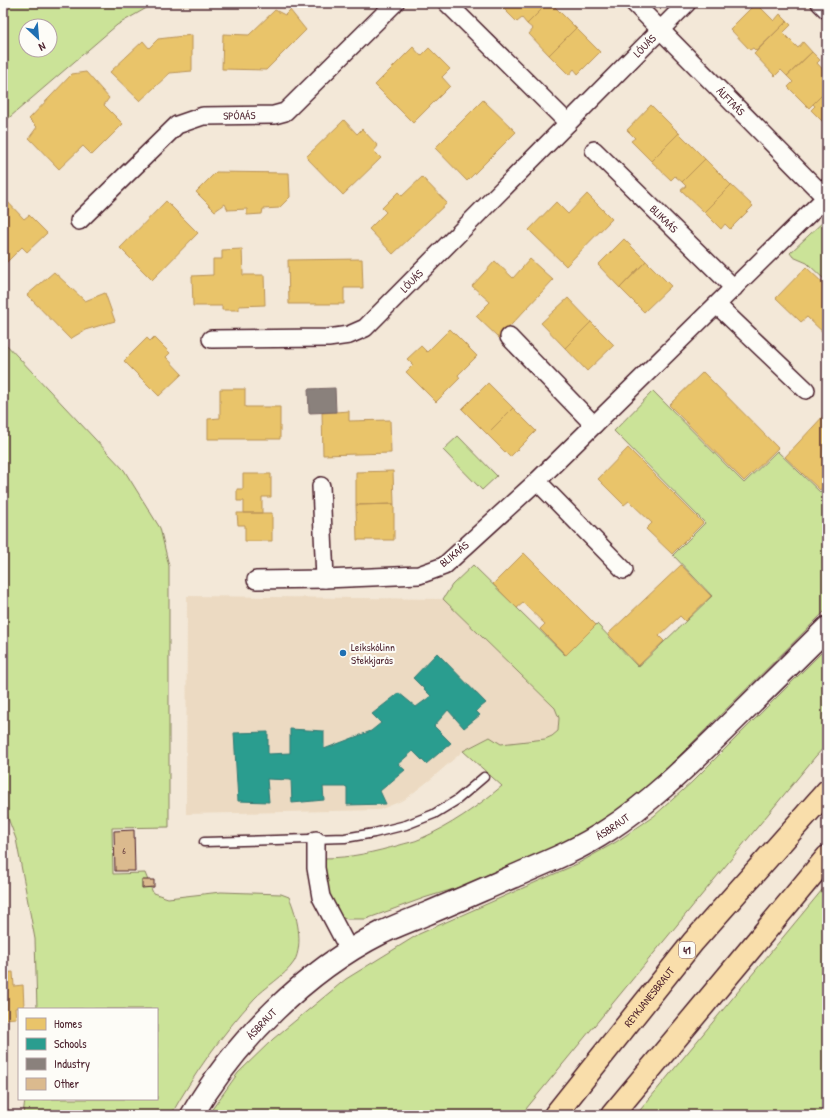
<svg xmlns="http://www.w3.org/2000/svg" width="830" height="1118" viewBox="0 0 830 1118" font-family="'Patrick Hand',sans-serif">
<rect width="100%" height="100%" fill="#f3e8d8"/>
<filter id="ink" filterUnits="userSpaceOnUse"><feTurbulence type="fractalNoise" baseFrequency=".025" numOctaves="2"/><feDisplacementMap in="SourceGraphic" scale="8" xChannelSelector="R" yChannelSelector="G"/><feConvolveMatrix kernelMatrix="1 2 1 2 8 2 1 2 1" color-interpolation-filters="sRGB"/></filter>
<g filter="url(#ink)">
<path fill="#ecdac2" d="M 187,596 L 443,599 L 555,708 L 559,718 L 558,731 L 552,736 L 545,739 L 501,744 L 489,737 L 463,751 L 431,779 L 404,800 L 379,810 L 186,814 Z"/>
<path fill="#cbe398" stroke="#8a8162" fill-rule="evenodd" d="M 3,3 L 182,3 L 150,6 L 117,25 L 3,123 ZM 26,26 L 50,26 L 50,50 L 26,50 Z
M 826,219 L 827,219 L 827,282 L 807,263 L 793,257 L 790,253 Z
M 3,341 L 124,470 L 160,528 L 169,566 L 169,827 L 112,828 L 113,874 L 145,873 L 153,893 L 168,898 L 221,892 L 281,894 L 289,897 C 297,915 304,944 294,962 C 285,976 265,987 254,999 C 222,1034 194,1074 171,1115 L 23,1115 L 25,1099 L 157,1099 L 157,1009 L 37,1009 L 35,939 L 16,839 L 3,805 Z
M 653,391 L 744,483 L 777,451 L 820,492 L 827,485 L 827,609 L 667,768 L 629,802 L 583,833 L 493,877 L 424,898 L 366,919 L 347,919 L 335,912 L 323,880 L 324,858 C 350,858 375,852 400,845 C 406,843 414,842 420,839 C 450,826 477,807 502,786 L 463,751 L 490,737 L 501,744 L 545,739 L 552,736 L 558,731 L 559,718 L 555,708 L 443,599 L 452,585 L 473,565 L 565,655 L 597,624 L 638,667 L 712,596 L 673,555 L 705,523 L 614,431 Z
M 458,436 L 497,476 L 482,490 L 443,450 Z
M 827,647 L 827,744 L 815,757 L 521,1115 L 208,1115 L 238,1073 L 273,1039 L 346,979 L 419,934 L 577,864 L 616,842 L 654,816 L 692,782 Z
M 827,884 L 827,1115 L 636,1115 Z"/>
<path fill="#e9c46a" stroke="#b99257" d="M 498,3 L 548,3 L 527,24 L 522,18 L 517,22 Z
M 548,3 L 551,3 L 576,28 L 549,55 L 529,34 L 533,29 L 527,24 Z
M 756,3 L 774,21 L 780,14 L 787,21 L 756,51 L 753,48 L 750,50 L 730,29 Z
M 275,10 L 285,15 L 290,10 L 306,30 L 266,70 L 222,69 L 223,34 L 249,35 Z
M 787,21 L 791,25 L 783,33 L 798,48 L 803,42 L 812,52 L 787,76 L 781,70 L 775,76 L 754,54 Z
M 576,28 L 600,52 L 578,74 L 574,69 L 569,75 L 549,55 Z
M 192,35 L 192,71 L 170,73 L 140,101 L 110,72 L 143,41 L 149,48 L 158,39 Z
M 413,47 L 421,56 L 429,48 L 450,69 L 442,77 L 450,86 L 413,123 L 375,85 Z
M 812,52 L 820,60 L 817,63 L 827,74 L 827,90 L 809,108 L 788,87 L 793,82 L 787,76 Z
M 86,72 L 109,98 L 104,105 L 123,124 L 92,155 L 83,146 L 59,169 L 29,138 L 37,127 L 29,119 L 72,74 Z
M 827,90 L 827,126 L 811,110 L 815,106 L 813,104 Z
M 483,100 L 516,132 L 467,181 L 435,148 Z
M 651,105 L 679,133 L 651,161 L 631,141 L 635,138 L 627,130 Z
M 344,120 L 357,134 L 362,129 L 378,146 L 374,151 L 381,158 L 343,195 L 306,157 Z
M 679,133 L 705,159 L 682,182 L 675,176 L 671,180 L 651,161 Z
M 705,159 L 731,185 L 704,212 L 681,190 L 686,186 L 682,182 Z
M 216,172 L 289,173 L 290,197 L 279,208 L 263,209 L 262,214 L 247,215 L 247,209 L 228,210 L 225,204 L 215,211 L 196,192 Z
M 422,177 L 447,203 L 393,254 L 369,229 L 386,212 L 382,208 L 398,192 L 402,196 Z
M 731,185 L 753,206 L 730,229 L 725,224 L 721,229 L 704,212 Z
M 587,194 L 612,219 L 566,266 L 529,230 L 556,202 L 568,214 Z
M 3,197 L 24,219 L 29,215 L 47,233 L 27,252 L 22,247 L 6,263 L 3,260 Z
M 166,201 L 198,233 L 152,280 L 120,248 Z
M 624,239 L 646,261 L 620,288 L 598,265 Z
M 242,249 L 243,275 L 264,275 L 265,305 L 239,306 L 239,310 L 222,310 L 222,306 L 193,306 L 192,276 L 213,275 L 213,259 L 222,259 L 222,250 Z
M 362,259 L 363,288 L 344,288 L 344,304 L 289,304 L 288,260 Z
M 530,259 L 553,280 L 499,338 L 476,316 L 490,302 L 472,286 L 495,261 L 513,278 Z
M 646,261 L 671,286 L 644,312 L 620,288 Z
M 806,267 L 827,287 L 827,346 L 822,341 L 827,336 L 807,317 L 801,322 L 776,298 Z
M 54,272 L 85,301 L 105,293 L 115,321 L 85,330 L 70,339 L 27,295 Z
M 568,298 L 591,322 L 565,348 L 541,323 Z
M 591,322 L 614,345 L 587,371 L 565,348 Z
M 450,329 L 477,356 L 458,375 L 460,378 L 436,402 L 406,372 L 413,365 L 407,359 L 421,346 L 427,352 Z
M 154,337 L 170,353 L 166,357 L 182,374 L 159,396 L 124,361 L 147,338 L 150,341 Z
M 703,372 L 778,448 L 744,481 L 669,405 Z
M 488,383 L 513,408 L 487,434 L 462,409 Z
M 220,389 L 245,389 L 245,407 L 280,407 L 280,439 L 208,439 L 208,419 L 220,418 Z
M 513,408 L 536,431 L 510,457 L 487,434 Z
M 349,411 L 349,421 L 390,420 L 391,453 L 323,455 L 322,413 Z
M 827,412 L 827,482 L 820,490 L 785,457 Z
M 628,448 L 703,523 L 672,554 L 646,529 L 652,523 L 629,501 L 624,505 L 598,479 Z
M 393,471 L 394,504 L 356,505 L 356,472 Z
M 243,474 L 271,474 L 271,497 L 262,497 L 262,513 L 244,513 L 244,501 L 237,501 L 237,489 L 243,489 Z
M 394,504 L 394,540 L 357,540 L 356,505 Z
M 237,513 L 272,513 L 272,541 L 245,541 L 245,525 L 238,525 Z
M 524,553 L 596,625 L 566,655 L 540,629 L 545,624 L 523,603 L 517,608 L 493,584 Z
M 681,565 L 711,596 L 685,621 L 680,616 L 659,636 L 664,641 L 638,666 L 608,634 Z
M 13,972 L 14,986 L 23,985 L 24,1007 L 15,1008 L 16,1018 L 3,1019 L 3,973 Z
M 3,1079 L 7,1079 L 5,1103 L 3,1103 Z"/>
<path fill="#2a9d8f" stroke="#347771" d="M 437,653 L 486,703 L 476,711 L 480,715 L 464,728 L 448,710 L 434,726 L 451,743 L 426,764 L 413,751 L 398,764 L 405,770 L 380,791 L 386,804 L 347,805 L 347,787 L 323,787 L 324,800 L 292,803 L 291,780 L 267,779 L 269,802 L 238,801 L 234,733 L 268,732 L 268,754 L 290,753 L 290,729 L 324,731 L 324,749 L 371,731 L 381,723 L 372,714 L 399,693 L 416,707 L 431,696 L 413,678 Z"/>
<path fill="#8a817c" stroke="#776464" d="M 335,388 L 336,412 L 309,413 L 308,389 Z"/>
<path fill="#dbba8e" stroke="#4a1f2b" d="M 134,830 L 135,871 L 115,871 L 114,831 Z
M 142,880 L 154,880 L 154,887 L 142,888 Z"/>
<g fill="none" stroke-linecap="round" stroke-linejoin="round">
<g stroke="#4a1f2b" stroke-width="11">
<path id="lane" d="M 204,842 L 345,838 L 374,833 L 406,825 L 434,814 L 457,800 L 484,777"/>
</g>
<g stroke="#4a1f2b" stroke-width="20">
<g id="street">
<path d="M 447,3 L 568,123"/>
<path id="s1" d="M 634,3 L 827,199"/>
<path d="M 820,3 L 827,10"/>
<path id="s2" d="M 594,150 L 734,288"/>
<path id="s3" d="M 79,221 L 177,125 L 203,116 L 274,115 L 285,112 L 395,3"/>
<path d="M 717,305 L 806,390"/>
<path d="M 509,337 L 594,425"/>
<path id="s4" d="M 211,339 L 328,338 L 349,335 L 365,328 L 687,3"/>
<path d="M 537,481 L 624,570"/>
<path d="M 321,486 L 325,579"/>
<path d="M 256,580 L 325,579 L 419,575 L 444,566 L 537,481 L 827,196"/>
<path d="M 316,840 L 316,868 L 321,897 L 349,950"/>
</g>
</g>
<g stroke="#4a1f2b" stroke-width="25">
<g id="secondary">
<path id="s5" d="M 192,1115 C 235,1042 305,971 381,933 C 395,926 411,920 426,914 C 455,902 484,889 512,877 C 545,863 578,850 608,830 C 651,802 688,765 725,729 C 759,695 793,662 827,628"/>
</g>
</g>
<g stroke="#4a1f2b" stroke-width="25">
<g id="highway">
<path id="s6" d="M 555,1115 L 693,942 L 827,791"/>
<path d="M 612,1115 L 827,857"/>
</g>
</g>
<use href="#lane" stroke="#fdfcf7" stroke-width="8"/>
<use href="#street" stroke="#fdfcf7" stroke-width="17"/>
<use href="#secondary" stroke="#fdfcf7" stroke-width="22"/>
<use href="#highway" stroke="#f9deab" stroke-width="22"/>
</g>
</g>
<circle fill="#1f6fb2" stroke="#fdfcf7" stroke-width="1.5" cx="343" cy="653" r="4"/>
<g text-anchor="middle" stroke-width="4" stroke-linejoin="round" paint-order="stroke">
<g font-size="9" fill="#6e4644">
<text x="124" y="854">6</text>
</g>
<rect fill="#fdfcf7" stroke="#806168" stroke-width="1" x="679" y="942" width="16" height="16" rx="3"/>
<g font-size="10" font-weight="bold" fill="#4a1f2b">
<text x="687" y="954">41</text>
</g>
<g font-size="11" fill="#4a1f2b" stroke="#fdfcf7">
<text dy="4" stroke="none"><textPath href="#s4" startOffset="553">LÓUÁS</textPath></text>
<text dy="4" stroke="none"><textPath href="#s1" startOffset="138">ÁLFTAÁS</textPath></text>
<text dy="4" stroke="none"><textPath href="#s3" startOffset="201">SPÓAÁS</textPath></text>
<text dy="4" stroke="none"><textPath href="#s2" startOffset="98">BLIKAÁS</textPath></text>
<text dy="4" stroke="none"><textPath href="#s4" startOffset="222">LÓUÁS</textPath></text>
<text transform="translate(454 554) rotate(-39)" y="4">BLIKAÁS</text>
<text dy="4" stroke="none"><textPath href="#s5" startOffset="521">ÁSBRAUT</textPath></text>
<text dy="4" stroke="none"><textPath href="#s6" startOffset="151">REYKJANESBRAUT</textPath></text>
<text dy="4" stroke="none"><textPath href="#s5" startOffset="115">ÁSBRAUT</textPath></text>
</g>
<g font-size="11" fill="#4a1f2b" stroke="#fdfcf7" text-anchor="start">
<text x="351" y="651">Leikskólinn<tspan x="351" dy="13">Stekkjarás</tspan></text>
</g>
</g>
<rect width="830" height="1118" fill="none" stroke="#fdfcf7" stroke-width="16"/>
<rect x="8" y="8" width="814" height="1102" fill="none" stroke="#4a1f2b" stroke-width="1.5" filter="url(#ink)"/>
<rect x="18" y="1008" width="140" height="92" fill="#fdfcf7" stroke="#b5a4a5"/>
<rect x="26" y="1018" width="20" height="12" fill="#e9c46a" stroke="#b5a4a5"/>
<text x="54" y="1028" font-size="12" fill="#4a1f2b">Homes</text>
<rect x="26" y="1038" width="20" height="12" fill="#2a9d8f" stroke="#b5a4a5"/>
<text x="54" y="1048" font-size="12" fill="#4a1f2b">Schools</text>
<rect x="26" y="1058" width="20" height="12" fill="#8a817c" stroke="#b5a4a5"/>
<text x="54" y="1068" font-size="12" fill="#4a1f2b">Industry</text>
<rect x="26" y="1078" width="20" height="12" fill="#dbba8e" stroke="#b5a4a5"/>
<text x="54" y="1088" font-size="12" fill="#4a1f2b">Other</text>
<g transform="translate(38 38) rotate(154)"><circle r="19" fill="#fdfcf7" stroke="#b5a4a5"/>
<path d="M0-3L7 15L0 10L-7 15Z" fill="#1f6fb2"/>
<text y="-6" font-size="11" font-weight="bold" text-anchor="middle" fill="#4a1f2b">N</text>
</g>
</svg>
